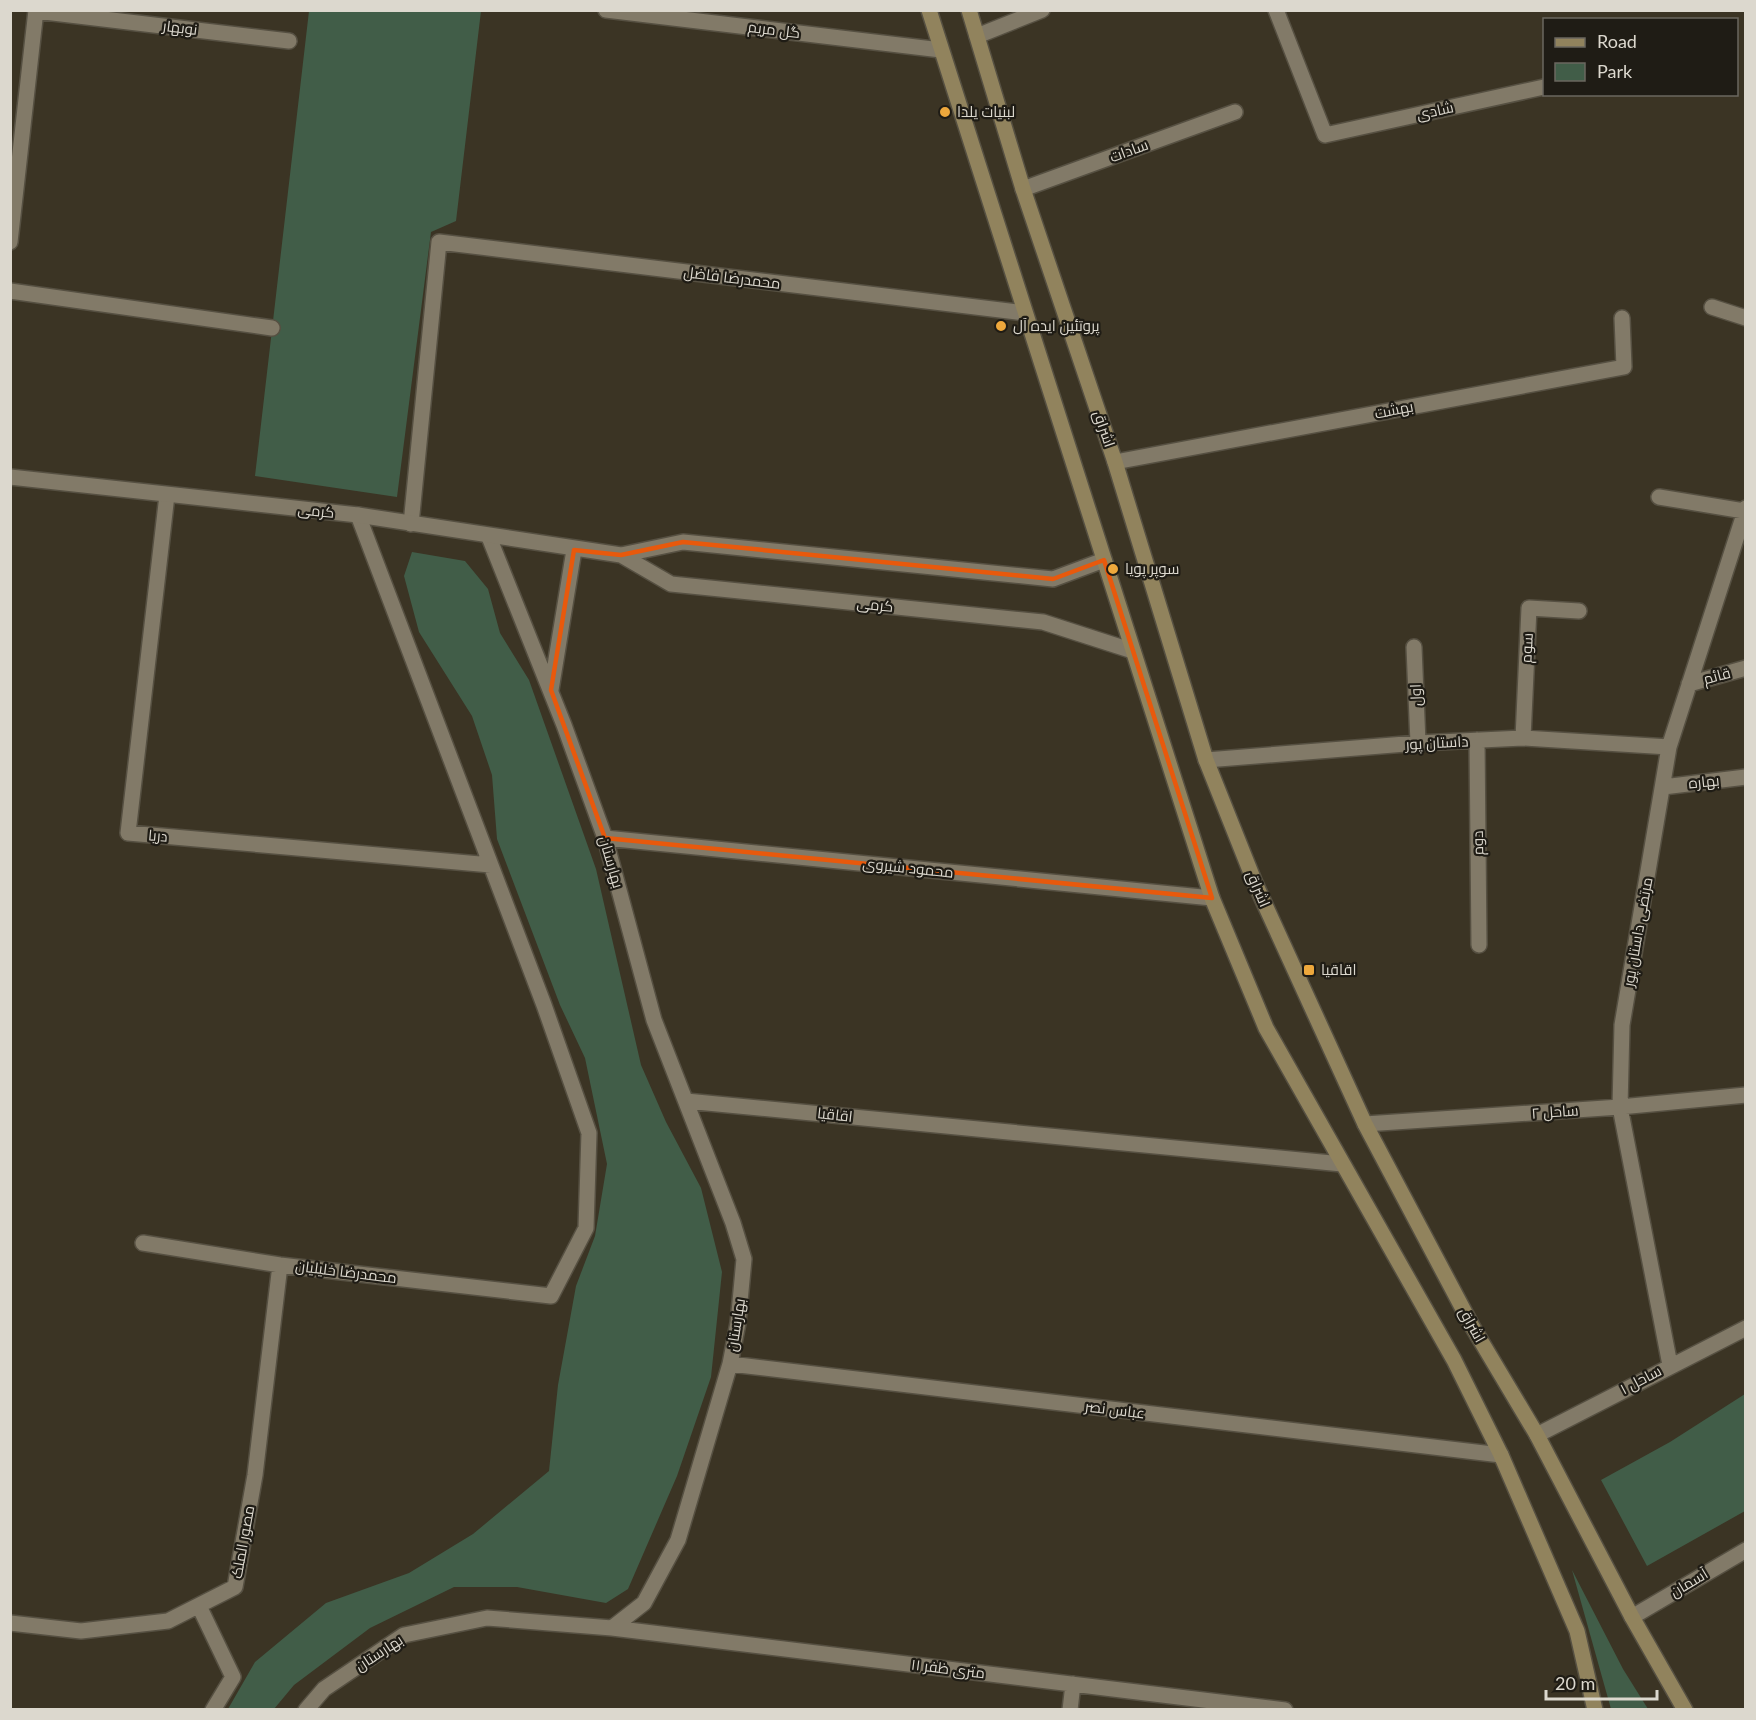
<svg xmlns="http://www.w3.org/2000/svg" width="1756" height="1720" viewBox="0 0 1756 1720" font-family="Lato,Cairo,sans-serif">
<rect width="100%" height="100%" fill="#3b3424"/>
<path fill="#415d48" d="M 309,11 L 481,11 L 456,221 L 431,232 L 397,497 L 255,476 Z
M 412,552 L 465,561 L 488,589 L 500,633 L 529,680 L 596,869 L 641,1065 L 666,1122 L 701,1188 L 722,1272 L 711,1377 L 677,1476 L 628,1589 L 606,1603 L 517,1587 L 454,1587 L 370,1628 L 294,1685 L 274,1709 L 228,1709 L 255,1662 L 326,1603 L 409,1573 L 473,1534 L 549,1471 L 558,1385 L 576,1286 L 595,1236 L 607,1164 L 585,1058 L 560,1005 L 497,839 L 492,775 L 472,716 L 419,632 L 404,576 Z
M 1745,1394 L 1745,1511 L 1647,1566 L 1601,1480 L 1670,1442 Z
M 1572,1570 L 1623,1669 L 1648,1709 L 1611,1709 Z"/>
<g fill="none" stroke-linecap="round" stroke-linejoin="round">
<g stroke="#565042" stroke-width="18">
<path id="minor" d="M 606,10 L 941,50
M 1276,10 L 1325,135 L 1544,87
M 36,11 L 289,41
M 977,36 L 1042,10
M 1023,189 L 1235,112
M 10,242 L 36,10
M 10,291 L 272,328
M 1712,307 L 1746,318
M 1115,462 L 1624,367 L 1622,318
M 167,495 L 128,833 L 491,865
M 1659,497 L 1744,511
M 411,524 L 439,242 L 1025,313
M 1414,647 L 1418,743
M 1689,684 L 1746,668
M 551,690 L 574,550
M 1523,738 L 1529,608 L 1579,611
M 1477,740 L 1479,945
M 1206,760 L 1418,743 L 1523,738 L 1669,747
M 1663,787 L 1746,777
M 605,838 L 1212,898
M 686,1101 L 1342,1164
M 1365,1124 L 1620,1107 L 1746,1095
M 143,1243 L 280,1265 L 551,1296 L 586,1228 L 589,1133 L 544,1005 L 358,515
M 730,1364 L 1501,1455
M 1670,1365 L 1620,1107 L 1622,1025 L 1669,747 L 1746,508
M 1537,1435 L 1746,1328
M 199,1606 L 233,1677 L 213,1710
M 1632,1617 L 1746,1550
M 10,1623 L 81,1631 L 168,1621 L 235,1587 L 255,1475 L 280,1265
M 612,1628 L 1285,1710
M 306,1710 L 324,1689 L 404,1635 L 487,1618 L 612,1628 L 644,1603 L 678,1540 L 730,1364 L 738,1323 L 744,1259 L 733,1223 L 654,1020 L 605,838 L 564,725 L 489,537
M 1070,1710 L 1073,1684"/>
</g>
<g stroke="#565042" stroke-width="18">
<path id="tertiary" d="M 10,477 L 358,515 L 621,555 L 683,542 L 1053,579 L 1104,560
M 621,555 L 671,584 L 1043,622 L 1133,651"/>
</g>
<g stroke="#565042" stroke-width="18">
<path id="secondary" d="M 929,10 L 1212,898 L 1266,1028 L 1454,1360 L 1501,1455 L 1577,1631 L 1595,1710
M 969,10 L 1023,189 L 1115,462 L 1206,760 L 1255,883 L 1365,1124 L 1472,1326 L 1537,1435 L 1632,1617 L 1685,1710"/>
</g>
<use href="#minor" stroke="#827a68" stroke-width="15"/>
<use href="#tertiary" stroke="#827a68" stroke-width="15"/>
<use href="#secondary" stroke="#91835d" stroke-width="15"/>
</g>
<path fill="none" stroke="#e8590c" stroke-width="4.5" stroke-linejoin="round" d="M 683,542 L 1053,579 L 1104,560 L 1212,898 L 605,838 L 551,690 L 574,550 L 621,555 Z"/>
<g fill="#eea83c" stroke="#1f1c15" stroke-width="2">
<circle cx="945" cy="112" r="6"/>
<circle cx="1001" cy="326" r="6"/>
<circle cx="1113" cy="569" r="6"/>
<rect x="1303" y="964" width="12" height="12" rx="3"/>
</g>
<g text-anchor="middle" stroke-width="4.5" stroke-linejoin="round" paint-order="stroke">
<g font-size="15" fill="#dcd8ce" stroke="#1f1c15">
<text transform="translate(180 28) rotate(7)" y="5">نوبهار</text>
<text transform="translate(774 30) rotate(7)" y="5">گل مریم</text>
<text transform="translate(1435 111) rotate(-12)" y="5">شادی</text>
<text transform="translate(1129 151) rotate(-20)" y="5">سادات</text>
<text transform="translate(732 278) rotate(7)" y="5">محمدرضا فاضل</text>
<text transform="translate(1394 410) rotate(-11)" y="5">بهشت</text>
<text transform="translate(1104 429) rotate(71)" y="5">اشراق</text>
<text transform="translate(316 511) rotate(6)" y="5">کرمی</text>
<text transform="translate(875 605) rotate(6)" y="5">کرمی</text>
<text transform="translate(1527 648) rotate(-87)" y="5">سوم</text>
<text transform="translate(1717 676) rotate(-15)" y="5">قائم</text>
<text transform="translate(1416 695) rotate(-92)" y="5">اول</text>
<text transform="translate(1437 743) rotate(-3)" y="5">داستان پور</text>
<text transform="translate(1704 782) rotate(-6)" y="5">بهاره</text>
<text transform="translate(158 836) rotate(5)" y="5">دریا</text>
<text transform="translate(1478 843) rotate(-91)" y="5">دوم</text>
<text transform="translate(611 862) rotate(74)" y="5">بهارستان</text>
<text transform="translate(908 868) rotate(6)" y="5">محمود شیروی</text>
<text transform="translate(1258 889) rotate(67)" y="5">اشراق</text>
<text transform="translate(1638 932) rotate(-80)" y="5">مرتضی داستان پور</text>
<text transform="translate(1555 1112) rotate(-4)" y="5">ساحل ۲</text>
<text transform="translate(835 1115) rotate(6)" y="5">اقاقیا</text>
<text transform="translate(346 1272) rotate(7)" y="5">محمدرضا خلیلیان</text>
<text transform="translate(736 1325) rotate(-81)" y="5">بهارستان</text>
<text transform="translate(1472 1325) rotate(61)" y="5">اشراق</text>
<text transform="translate(1641 1380) rotate(-28)" y="5">ساحل ۱</text>
<text transform="translate(1115 1410) rotate(7)" y="5">عباس نصر</text>
<text transform="translate(243 1542) rotate(-80)" y="5">مصور الملک</text>
<text transform="translate(1689 1583) rotate(-31)" y="5">آسمان</text>
<text transform="translate(379 1653) rotate(-33)" y="5">بهارستان</text>
<text transform="translate(948 1669) rotate(7)" y="5">۱۱ متری ظفر</text>
</g>
<g font-size="15" fill="#dcd8ce" stroke="#1f1c15" text-anchor="start">
<text x="957" y="117">لبنیات یلدا</text>
<text x="1013" y="331">پروتئین ایده آل</text>
<text x="1125" y="574">سوپر پویا</text>
<text x="1321" y="975">اقاقیا</text>
</g>
</g>
<rect width="1756" height="1720" fill="none" stroke="#dcd8ce" stroke-width="24"/>
<rect x="1543" y="18" width="195" height="78" fill="#1f1c15" stroke="#6b675f" stroke-width="1.5"/>
<rect x="1555" y="38" width="30" height="9" fill="#91835d" stroke="#6b675f" stroke-width="1.5"/>
<text x="1597" y="48" font-size="18" fill="#dcd8ce">Road</text>
<rect x="1555" y="63" width="30" height="18" fill="#415d48" stroke="#6b675f" stroke-width="1.5"/>
<text x="1597" y="78" font-size="18" fill="#dcd8ce">Park</text>
<path d="M1546 1690v9h111v-9" fill="none" stroke="#dcd8ce" stroke-width="3"/>
<text x="1555" y="1690" font-size="18" fill="#dcd8ce" stroke="#1f1c15" stroke-width="4.5" paint-order="stroke">20 m</text>
</svg>
